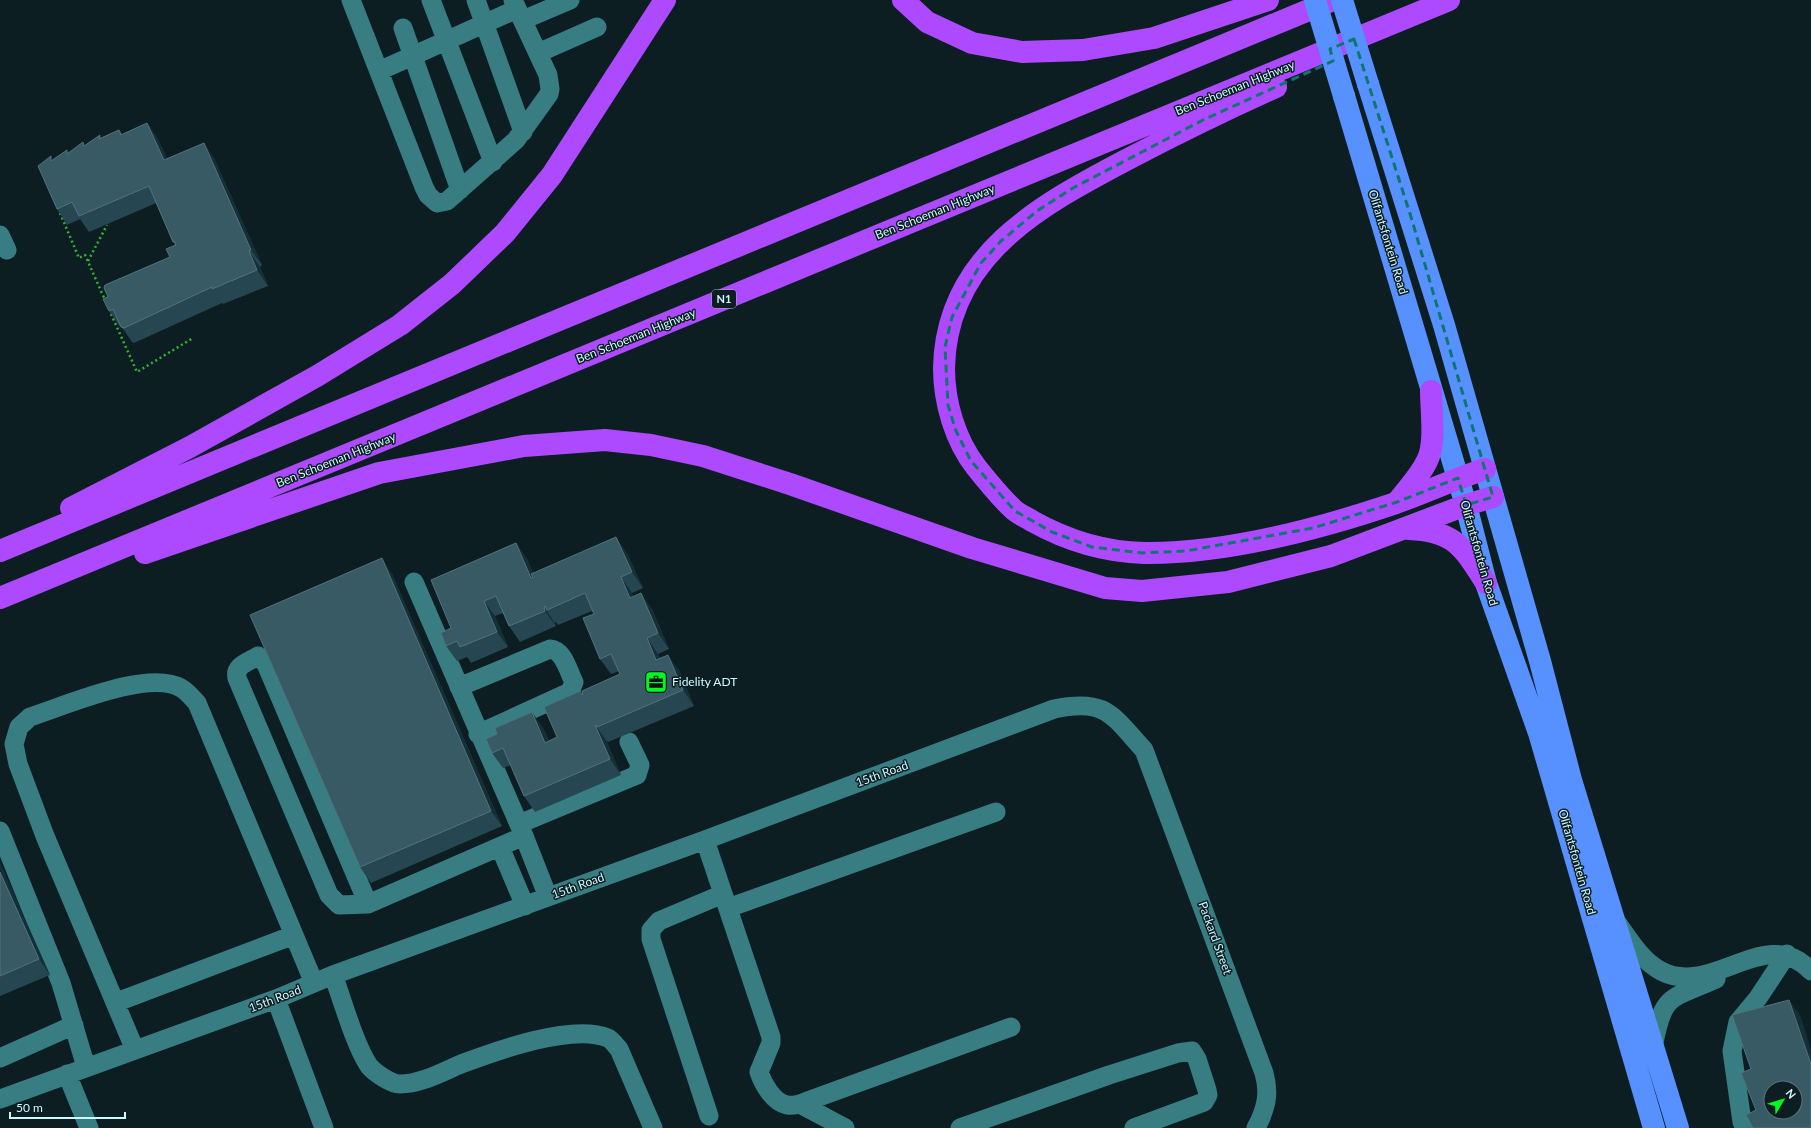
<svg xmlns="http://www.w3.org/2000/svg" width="1811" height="1128" viewBox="0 0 1811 1128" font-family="Lato,sans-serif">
<rect width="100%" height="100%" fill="#0d1e23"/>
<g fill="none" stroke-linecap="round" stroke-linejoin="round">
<path stroke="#32b52d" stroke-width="2.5" stroke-dasharray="2 3" stroke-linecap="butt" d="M 60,213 L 79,258 L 85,255 L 105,300
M 88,261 L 107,225
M 111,314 L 137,372 L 193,338"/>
<path stroke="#387d82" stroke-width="19" d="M 351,0 L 424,187 L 428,195 L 437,203 L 447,201 L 516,140 L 549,94 L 550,89 L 548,75 L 513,0
M 431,0 L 493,162
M 476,0 L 523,132
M 523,20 L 570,0
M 403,28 L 460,190
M 538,53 L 597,27
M 379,71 L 517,9
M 0,235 L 7,250
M 414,582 L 524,836 L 548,897
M 459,687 L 550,649 C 564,650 568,671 574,682 L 570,692 L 478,734
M 519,824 L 637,775 L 640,765 L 629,742
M 0,831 L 61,983 L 86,1067
M 705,840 L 771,1037 L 771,1043 L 759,1072 C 763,1084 773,1102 787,1105 C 792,1106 800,1104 805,1102 L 1011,1027
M 500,847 L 525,906
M 368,904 L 266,664 L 258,656 C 249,662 234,665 237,678 L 329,895 L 339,905 L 368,904 L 524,836
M 728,908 L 996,812
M 1618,924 C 1630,941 1642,961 1661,971 C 1712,998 1766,923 1811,971
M 333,975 C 343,1001 354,1043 369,1066 C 375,1073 391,1084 400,1084 C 421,1084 442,1072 461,1064 C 496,1051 572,1023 608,1038 C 612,1040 616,1046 619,1049 L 653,1128
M 276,999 L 324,1128
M 117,1002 L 294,935
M 1653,1048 C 1663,993 1669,1000 1716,979
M 135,1050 L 45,836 L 18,764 L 14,744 L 19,727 L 30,717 C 65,706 148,669 181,688 C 187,691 192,698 197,703 L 314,983
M 0,1058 L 74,1025
M 67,1074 L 89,1128
M 0,1099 L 276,999 L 333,975 L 705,840 L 1054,709 C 1106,698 1112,715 1144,750 L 1264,1073 C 1270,1094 1266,1109 1256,1128
M 800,1104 L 845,1128
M 709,1116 L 651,939 L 651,930 L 659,921 L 723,894
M 960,1128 L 1109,1075 L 1178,1053 L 1192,1051 L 1197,1059 L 1207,1090 L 1208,1095 L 1204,1102 L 1134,1128
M 1746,1128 L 1742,1122 L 1732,1051 L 1738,1022 L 1758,998 L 1787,954"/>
<path stroke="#5691ff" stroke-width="22" d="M 1368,84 L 1444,325 L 1540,661 L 1571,780 L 1678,1128
M 1344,96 L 1466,505 L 1486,583 L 1539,733 L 1654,1128"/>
<path stroke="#ad4aff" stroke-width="22" d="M 903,0 L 927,22 L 972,43 L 1022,52 L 1083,50 L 1154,38 L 1268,0
M 1276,87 C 1227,109 1178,133 1130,158 C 1043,204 946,254 944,368 C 944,402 955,440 976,467 C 988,482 1000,497 1013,509 C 1018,514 1026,517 1032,521 C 1066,540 1104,552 1144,553 C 1225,554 1319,529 1396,503 C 1426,492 1455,479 1485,469
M 1398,501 C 1408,488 1420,476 1427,461 C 1436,444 1431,411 1431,391
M 71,508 L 190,447 L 317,376 L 400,325 L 452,284 L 505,233 L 552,175 L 665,0
M 1409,529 C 1455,531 1463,547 1486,583
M 0,551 L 1333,0
M 145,553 L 379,473 L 524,446 L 605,440 L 651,445 L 703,456 L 790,484 L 972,548 L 1105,588 L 1142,591 L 1228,582 L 1331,556 L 1466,505 L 1493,497
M 0,598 L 1449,0"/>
<path stroke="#5691ff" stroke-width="22" d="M 1315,0 L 1344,96
M 1342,0 L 1368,84"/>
</g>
<path fill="#264751" d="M 147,123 L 158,139 L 167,159 L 214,158 L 262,265 L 260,267 L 268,286 L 223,304 L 222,303 L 134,343 L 132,342 L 121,326 L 120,327 L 109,311 L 108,297 L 170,257 L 175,245 L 173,242 L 156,203 L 89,232 L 80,219 L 67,225 L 57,209 L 53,159 L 85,145 L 100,135 L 101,138 L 119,130 L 122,134 Z
M 516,543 L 527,559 L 533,573 L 627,553 L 643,588 L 632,593 L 633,597 L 652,609 L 669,649 L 658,654 L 660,658 L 679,670 L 694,706 L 608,742 L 606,740 L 621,775 L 535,812 L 524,796 L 511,765 L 503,768 L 492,753 L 543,728 L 549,741 L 557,737 L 583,695 L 620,674 L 619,671 L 611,674 L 600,659 L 594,614 L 592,611 L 558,625 L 556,622 L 555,623 L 556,626 L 520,642 L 509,626 L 503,613 L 495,616 L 508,647 L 471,663 L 467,657 L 457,661 L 446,646 L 451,628 Z
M 392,574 L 502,826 L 371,883 L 360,867 Z
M 0,863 L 50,975 L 0,996 Z"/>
<path fill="#142f37" d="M 147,123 L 158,139 L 175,176 L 164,160 Z
M 204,143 L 214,158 L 262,265 L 251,250 Z
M 249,251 L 260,267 L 268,286 L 257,270 Z
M 616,537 L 627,553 L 643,588 L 632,572 Z
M 516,543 L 527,559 L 542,594 L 531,578 Z
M 382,558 L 392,574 L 502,826 L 491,811 Z
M 621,577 L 632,593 L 641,614 L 630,598 Z
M 641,593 L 652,609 L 669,649 L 658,633 Z
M 484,601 L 495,616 L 508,647 L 497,632 Z
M 544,607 L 555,623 L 556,626 L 545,611 Z
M 647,638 L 658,654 L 667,675 L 656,660 Z
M 668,655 L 679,670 L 694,706 L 683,690 Z
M 532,712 L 543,728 L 556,758 L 545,743 Z
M 595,725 L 606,740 L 621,775 L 610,759 Z
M 0,863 L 50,975 L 39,959 L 0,872 Z
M 1789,1000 L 1800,1015 L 1811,1048 L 1811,1064 Z"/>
<path fill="#385a64" stroke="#50737c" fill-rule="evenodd" d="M 147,123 L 164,160 L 204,143 L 251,250 L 249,251 L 257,270 L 212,289 L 212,287 L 124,328 L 121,327 L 113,309 L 109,311 L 103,299 L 108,297 L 104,288 L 105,285 L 170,257 L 166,249 L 176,245 L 174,241 L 173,242 L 149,186 L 79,216 L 72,202 L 57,209 L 38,166 L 51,156 L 51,161 L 67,150 L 67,154 L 83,142 L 84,146 L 100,135 L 99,139 L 119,130 L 121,135 Z
M 616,537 L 632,572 L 621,577 L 630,598 L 641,593 L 658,633 L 647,638 L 656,660 L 668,655 L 683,690 L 597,727 L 595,725 L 610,759 L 524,796 L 503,748 L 492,753 L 486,739 L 497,734 L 495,728 L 532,712 L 545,743 L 557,737 L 544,707 L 580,691 L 582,695 L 583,694 L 582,691 L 620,674 L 611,654 L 600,659 L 583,618 L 594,614 L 585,593 L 547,610 L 545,606 L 544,607 L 545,611 L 509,626 L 496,596 L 484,601 L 497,632 L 460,647 L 457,641 L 446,646 L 441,633 L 451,628 L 431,580 L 516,543 L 531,578 L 533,577 L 531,574 Z
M 382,558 L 491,811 L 360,867 L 250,615 Z
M 0,872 L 39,959 L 0,976 Z
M 1789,1000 L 1811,1064 L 1811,1128 L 1753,1128 L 1746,1115 L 1756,1110 L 1741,1073 L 1751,1069 L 1732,1015 ZM 1771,1088 L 1795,1088 L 1795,1112 L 1771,1112 Z"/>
<path fill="none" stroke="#0f766e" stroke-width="3" stroke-dasharray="8 5" stroke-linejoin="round" d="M 1354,39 L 1411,217 L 1493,497 L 1466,505 L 1458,478 L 1397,502 L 1313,528 L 1186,551 L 1142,553 L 1092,547 L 1052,532 L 1015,511 L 971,461 L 956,431 L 948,405 L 945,347 L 952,317 L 981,263 L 1001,241 L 1037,211 L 1073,188 L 1203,120 L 1333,61 L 1330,49 Z"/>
<defs>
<g id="office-square" transform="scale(1.15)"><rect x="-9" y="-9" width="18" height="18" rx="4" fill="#00fa1f" stroke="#0d1e23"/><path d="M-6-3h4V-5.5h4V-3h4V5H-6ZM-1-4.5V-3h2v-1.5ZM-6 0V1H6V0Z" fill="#111"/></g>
</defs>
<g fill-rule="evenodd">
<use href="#office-square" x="656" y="682"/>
</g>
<g text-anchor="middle" stroke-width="3" stroke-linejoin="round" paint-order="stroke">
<rect fill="#0d1e23" stroke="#95b7bd" stroke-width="1" x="712" y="290" width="24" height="18" rx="3"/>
<g font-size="11" font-weight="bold" fill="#cff8ff">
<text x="724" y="303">N1</text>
</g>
<g font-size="12" fill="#cff8ff" stroke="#0d1e23">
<text transform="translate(1235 88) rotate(-22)" y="4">Ben Schoeman Highway</text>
<text transform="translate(935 212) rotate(-22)" y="4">Ben Schoeman Highway</text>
<text transform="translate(1388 242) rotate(73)" y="4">Olifantsfontein Road</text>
<text transform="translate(636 336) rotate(-22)" y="4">Ben Schoeman Highway</text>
<text transform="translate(336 460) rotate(-22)" y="4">Ben Schoeman Highway</text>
<text transform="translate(1479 553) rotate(74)" y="4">Olifantsfontein Road</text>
<text transform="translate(882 774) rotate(-20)" y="4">15th Road</text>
<text transform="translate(1577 862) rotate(74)" y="4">Olifantsfontein Road</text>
<text transform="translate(578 886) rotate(-20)" y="4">15th Road</text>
<text transform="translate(1215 938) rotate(70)" y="4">Packard Street</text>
<text transform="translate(275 999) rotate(-21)" y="4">15th Road</text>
</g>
<g font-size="12" fill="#cff8ff" stroke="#0d1e23" text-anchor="start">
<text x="672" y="686">Fidelity ADT</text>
</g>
</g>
<g transform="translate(1783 1100) rotate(52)"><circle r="19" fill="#0d1e23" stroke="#5b757b"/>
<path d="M0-3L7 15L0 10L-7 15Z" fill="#00fa1f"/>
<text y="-6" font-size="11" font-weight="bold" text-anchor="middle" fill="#cff8ff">N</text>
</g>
<path d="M10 1112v6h115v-6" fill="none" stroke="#cff8ff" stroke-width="2"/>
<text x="16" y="1112" font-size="12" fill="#cff8ff" stroke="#0d1e23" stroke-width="3" paint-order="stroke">50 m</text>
</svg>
